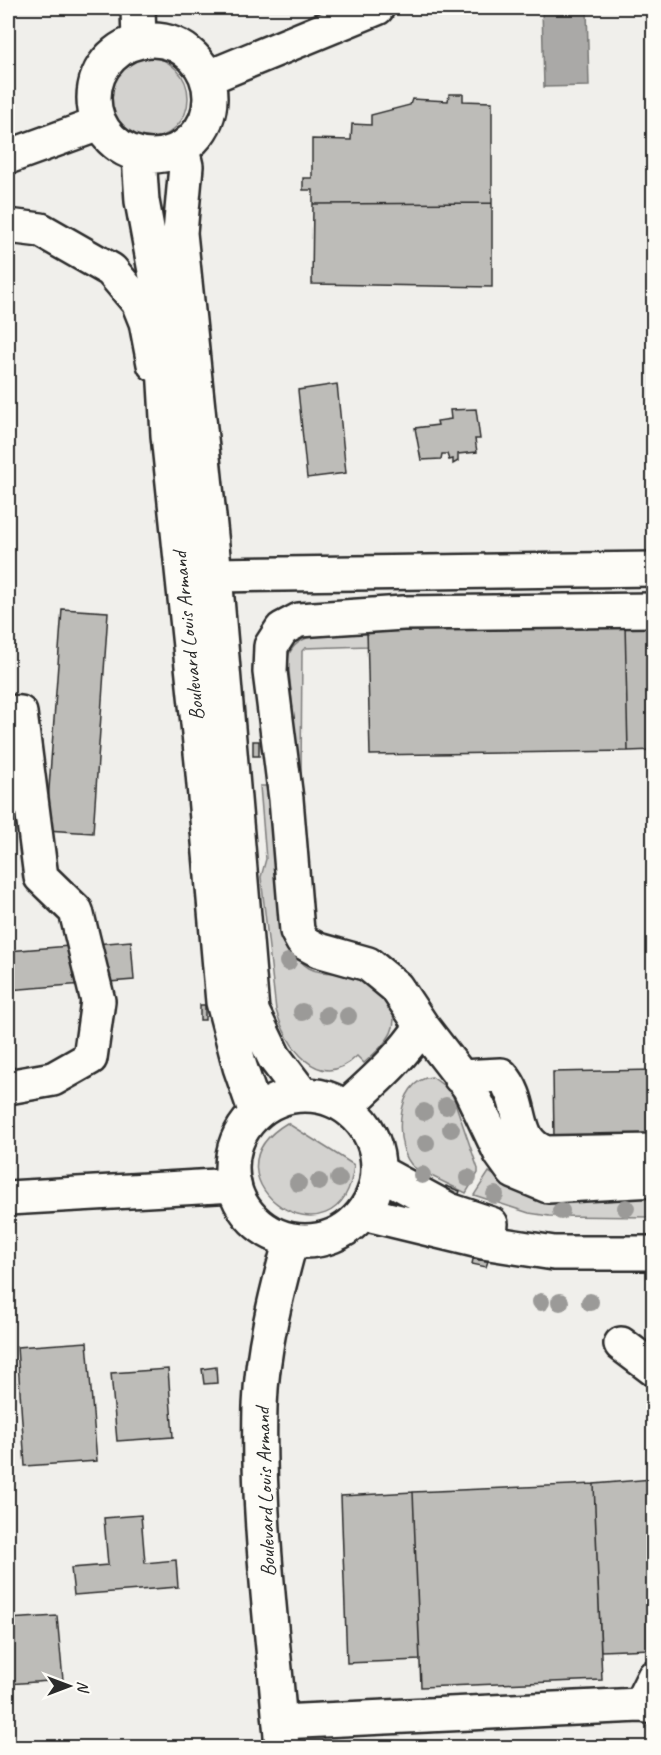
<svg xmlns="http://www.w3.org/2000/svg" width="661" height="1755" viewBox="0 0 661 1755" font-family="Caveat,sans-serif">
<rect width="100%" height="100%" fill="#f0efeb"/>
<filter id="ink" filterUnits="userSpaceOnUse"><feTurbulence type="fractalNoise" baseFrequency=".0167" numOctaves="2"/><feDisplacementMap in="SourceGraphic" scale="12" xChannelSelector="R" yChannelSelector="G"/><feConvolveMatrix kernelMatrix="1 2 1 2 8 2 1 2 1" color-interpolation-filters="sRGB"/></filter>
<g filter="url(#ink)">
<path fill="#d3d2cf" stroke="#7f7e7d" stroke-width="1.5" d="M106 98a41 41 0 1 1 82 0a41 41 0 1 1-82 0Z
M 367,628 L 368,646 L 305,648 L 302,651 L 301,776 L 299,776 L 288,660 C 290,630 344,631 367,628 Z
M 260,786 L 274,786 L 291,947 C 296,955 300,963 309,968 C 323,976 340,970 354,975 C 367,980 376,987 384,997 C 407,1025 386,1043 364,1063 L 357,1056 C 318,1094 286,1045 276,1010 L 261,877 L 266,859 Z
M 432,1077 L 451,1091 L 478,1169 L 478,1173 L 466,1193 L 415,1168 C 392,1150 395,1079 432,1077 Z
M 287,1123 L 354,1165 C 342,1276 194,1179 287,1123 Z
M 489,1172 L 516,1189 L 653,1196 L 653,1217 L 549,1216 L 529,1213 L 474,1195 Z"/>
<path fill="#aaa9a7" stroke="#777775" stroke-width="1.5" d="M 542,8 L 587,8 L 589,86 L 544,87 Z"/>
<path fill="#bdbcb8" stroke="#2b2b2b" stroke-width="1.5" d="M 449,94 L 463,94 L 463,101 L 492,102 L 492,203 L 313,204 L 313,190 L 303,190 L 303,178 L 312,178 L 312,139 L 351,140 L 352,124 L 371,125 L 371,115 L 410,105 L 412,99 L 448,101 Z
M 492,203 L 492,287 L 312,284 L 313,204 Z
M 337,384 L 346,473 L 307,478 L 298,390 Z
M 476,409 L 480,439 L 475,439 L 477,452 L 458,454 L 458,461 L 453,464 L 453,459 L 449,460 L 447,454 L 442,454 L 441,459 L 421,460 L 415,428 L 438,425 L 437,421 L 451,419 L 450,410 Z
M 62,609 L 108,612 L 93,833 L 46,830 Z
M 654,623 L 654,750 L 628,751 L 625,624 Z
M 625,624 L 628,751 L 370,755 L 367,628 Z
M 253,741 L 259,741 L 259,756 L 253,756 Z
M 131,941 L 134,980 L 8,990 L 8,951 Z
M 200,1005 L 205,1005 L 205,1020 L 200,1020 Z
M 654,1070 L 654,1137 L 554,1139 L 553,1072 Z
M 446,1186 L 460,1191 L 458,1197 L 444,1191 Z
M 473,1259 L 488,1261 L 486,1267 L 472,1264 Z
M 87,1342 L 97,1461 L 25,1466 L 17,1347 Z
M 216,1367 L 217,1383 L 204,1384 L 202,1369 Z
M 168,1369 L 173,1437 L 117,1441 L 111,1373 Z
M 652,1479 L 653,1528 L 647,1528 L 651,1649 L 601,1651 L 594,1484 Z
M 594,1484 L 602,1680 L 421,1687 L 413,1492 Z
M 413,1492 L 420,1660 L 347,1663 L 341,1496 Z
M 141,1515 L 145,1563 L 176,1560 L 178,1587 L 74,1595 L 71,1568 L 108,1565 L 104,1518 Z
M 57,1616 L 63,1680 L 8,1684 L 8,1619 Z"/>
<g fill="none" stroke-linecap="round" stroke-linejoin="round">
<g stroke="#2b2b2b" stroke-width="38">
<path id="minor" d="M 138,8 L 139,41
M 8,226 L 41,230 L 111,270 L 138,302 L 146,322 L 154,364
M 215,575 L 654,569
M 654,610 L 403,613 L 299,620 L 282,629 L 271,646 L 270,672 L 286,799 L 297,931 L 303,942 L 318,950 L 368,964 L 396,987 L 422,1026 L 469,1087 L 501,1154 L 514,1172 L 548,1186 L 654,1180
M 8,712 L 20,713 L 41,877 L 76,911 L 98,1001 L 90,1058 L 53,1079 L 8,1087
M 460,1077 L 501,1075 C 527,1103 510,1140 546,1153 L 654,1151
M 346,1107 C 374,1081 401,1058 422,1026
M 379,1172 L 449,1210 L 491,1224
M 8,1198 L 234,1185
M 363,1213 L 483,1242 L 554,1253 L 654,1253
M 621,1344 L 654,1369
M 640,1705 L 654,1677
M 280,1722 L 640,1705 L 654,1707"/>
</g>
<g stroke="#2b2b2b" stroke-width="38">
<path id="major" d="M94 98a58 58 0 1 1 116 0a58 58 0 1 1-116 0Z
M 207,78 L 377,8
M 182,149 L 186,166 L 180,233 L 215,575 L 252,1011 L 274,1057 L 302,1094
M 139,156 L 142,201 L 160,298 L 168,435 L 202,762 L 223,1002 L 240,1067 L 256,1113
M 8,157 L 99,124
M232 1168a73 73 0 1 1 146 0a73 73 0 1 1-146 0Z
M 282,1748 C 273,1634 257,1519 260,1406 C 262,1350 276,1294 291,1240"/>
</g>
<use href="#minor" stroke="#fdfcf7" stroke-width="33"/>
<use href="#major" stroke="#fdfcf7" stroke-width="33"/>
</g>
<g fill="#9b9a98">
<circle cx="288" cy="962" r="9"/>
<circle cx="302" cy="1012" r="9"/>
<circle cx="327" cy="1015" r="9"/>
<circle cx="348" cy="1016" r="9"/>
<circle cx="446" cy="1106" r="9"/>
<circle cx="424" cy="1112" r="9"/>
<circle cx="451" cy="1129" r="9"/>
<circle cx="426" cy="1143" r="9"/>
<circle cx="422" cy="1175" r="9"/>
<circle cx="468" cy="1178" r="9"/>
<circle cx="339" cy="1179" r="9"/>
<circle cx="319" cy="1182" r="9"/>
<circle cx="298" cy="1183" r="9"/>
<circle cx="495" cy="1195" r="9"/>
<circle cx="626" cy="1208" r="9"/>
<circle cx="561" cy="1211" r="9"/>
<circle cx="541" cy="1302" r="9"/>
<circle cx="560" cy="1302" r="9"/>
<circle cx="590" cy="1302" r="9"/>
</g>
</g>
<g text-anchor="middle" stroke-width="4.5" stroke-linejoin="round" paint-order="stroke">
<g font-size="21" fill="#2b2b2b" stroke="#fdfcf7">
<text transform="translate(188 636) rotate(-96)" y="7">Boulevard Louis Armand</text>
<text transform="translate(265 1492) rotate(-92)" y="7">Boulevard Louis Armand</text>
</g>
</g>
<rect width="661" height="1755" fill="none" stroke="#fdfcf7" stroke-width="30"/>
<rect x="15" y="15" width="631" height="1725" fill="none" stroke="#2b2b2b" stroke-width="2" filter="url(#ink)"/>
<g transform="translate(69 1686) rotate(90)" stroke="#fdfcf7" stroke-width="4.5" paint-order="stroke">
<path d="M0-4.5L10 22L0 15L-10 22Z" fill="#2b2b2b"/>
<text y="-9" font-size="16" font-weight="bold" text-anchor="middle" fill="#2b2b2b">N</text>
</g>
</svg>
